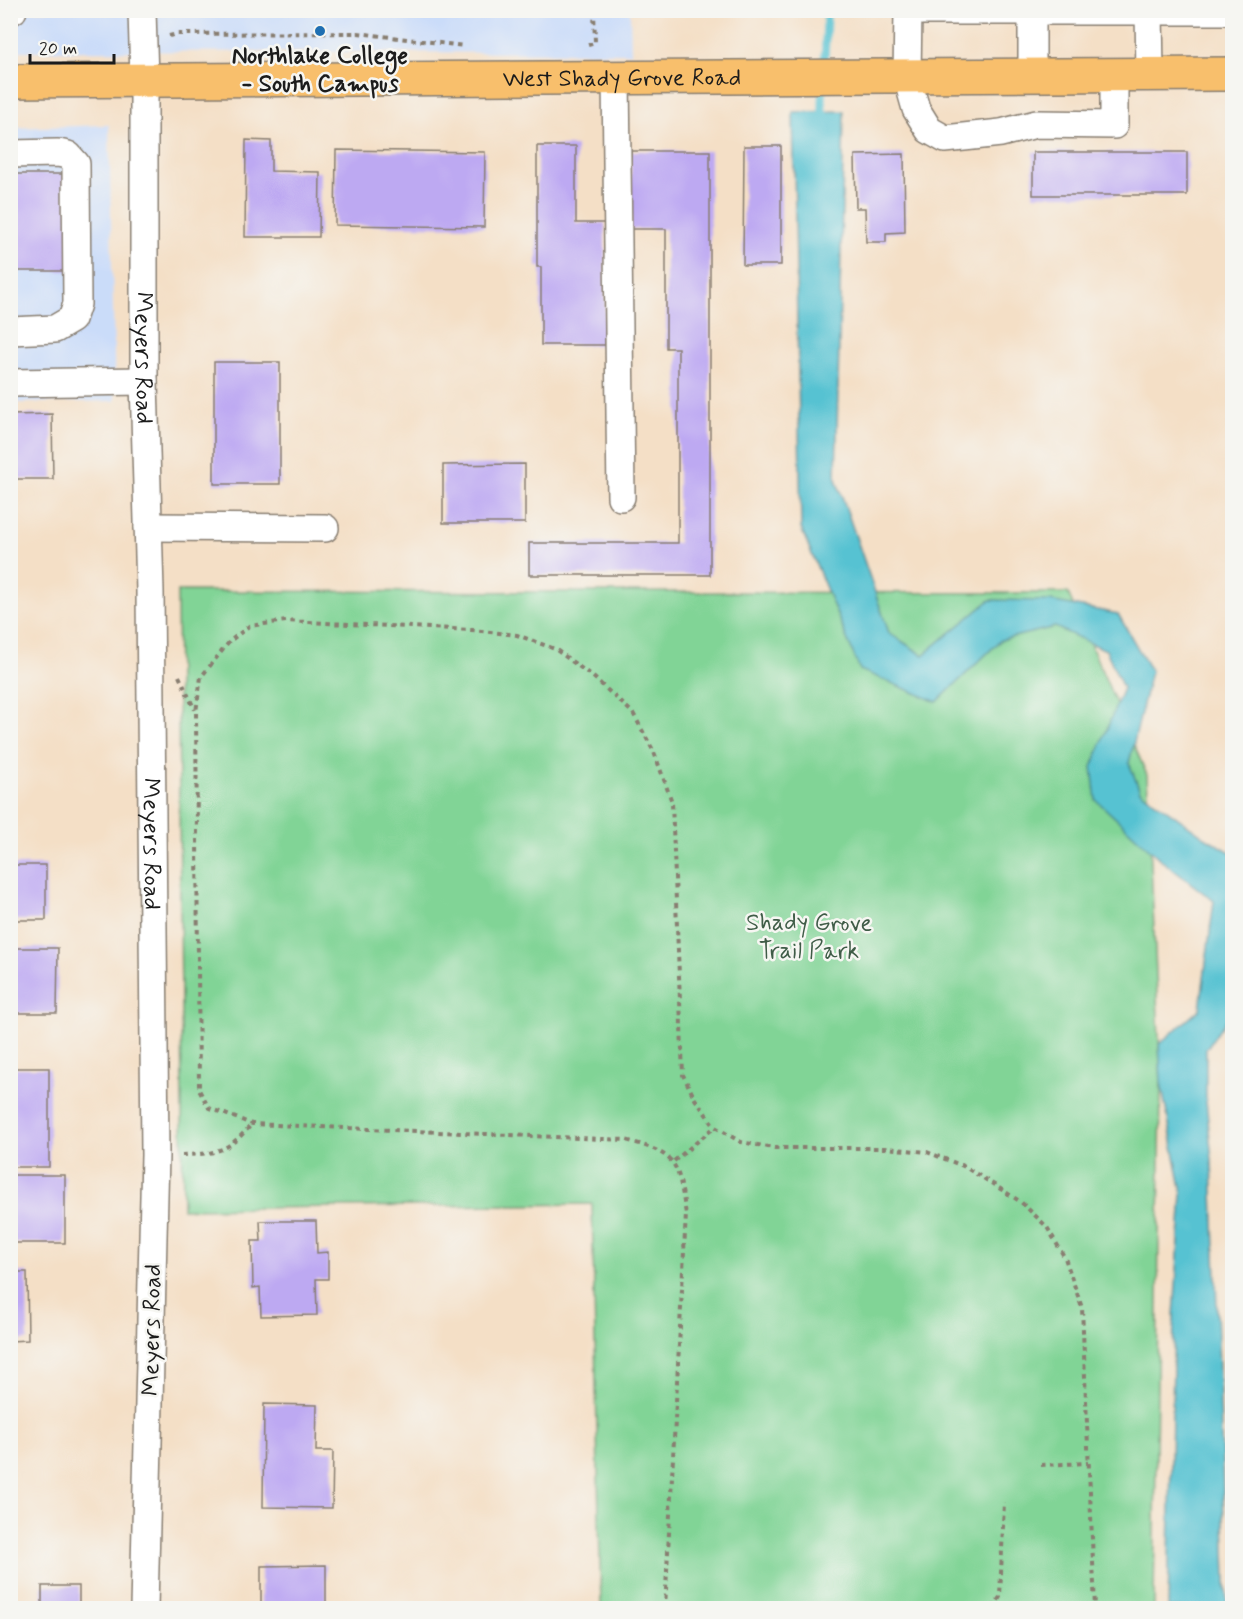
<svg xmlns="http://www.w3.org/2000/svg" width="1243" height="1619" viewBox="0 0 1243 1619" font-family="Mynerve,sans-serif">
<rect width="100%" height="100%" fill="#f6f6f2"/>
<filter id="ink" filterUnits="userSpaceOnUse"><feTurbulence type="fractalNoise" baseFrequency=".0167" numOctaves="2"/><feDisplacementMap in="SourceGraphic" scale="12" xChannelSelector="R" yChannelSelector="G"/><feConvolveMatrix kernelMatrix="1 2 1 2 8 2 1 2 1" color-interpolation-filters="sRGB"/></filter>
<filter id="wash" filterUnits="userSpaceOnUse"><feTurbulence type="fractalNoise" baseFrequency=".008" numOctaves="4" result="noise"/><feDisplacementMap in="SourceGraphic" scale="24" xChannelSelector="R" yChannelSelector="G"/><feGaussianBlur stdDeviation="1.35" result="paint"/><feColorMatrix in="noise" values="0 0 0 0 0 0 0 0 0 0 0 0 0 0 0 0 0 1.4 0 .05"/><feComposite in="paint" operator="in"/></filter>
<g filter="url(#wash)">
<rect width="100%" height="100%" fill="#f4dfc6"/>
<path fill="#cadcf9" d="M 630,10 L 631,53 L 11,51 L 11,11 Z
M 109,125 L 115,401 L 11,403 L 10,128 Z"/>
<path fill="#81d496" stroke="#4e7859" stroke-width="1.5" d="M 177,591 L 1068,593 L 1147,775 L 1161,1083 L 1154,1608 L 601,1608 L 592,1204 L 183,1209 Z"/>
<path fill="#57c2d2" stroke="#3a6f77" stroke-width="1.5" d="M 844,111 L 836,479 L 889,633 L 923,655 L 990,600 L 1050,601 L 1118,614 L 1151,671 L 1129,763 L 1140,791 L 1205,837 L 1232,853 L 1232,1012 L 1206,1049 L 1206,1100 L 1212,1160 L 1227,1608 L 1168,1608 L 1174,1316 L 1182,1193 L 1161,1083 L 1159,1044 L 1200,1009 L 1214,901 L 1162,861 L 1096,800 L 1092,767 L 1123,688 L 1106,650 L 1055,627 L 1001,640 L 937,702 L 860,670 L 801,528 L 793,112 Z"/>
<g fill="none" stroke-linecap="round" stroke-linejoin="round">
<path stroke="#57c2d2" stroke-width="8" d="M 824,70 L 827,10
M 822,121 L 823,83"/>
</g>
<g id="blocks">
<path fill="#bda9f2" d="M 246,140 L 271,141 L 271,171 L 320,172 L 319,237 L 245,237 Z
M 537,146 L 576,146 L 576,223 L 605,223 L 605,345 L 541,345 L 541,267 L 537,267 Z
M 744,146 L 781,146 L 781,265 L 743,265 Z
M 336,150 L 485,152 L 484,227 L 335,225 Z
M 631,151 L 710,151 L 710,575 L 529,575 L 529,543 L 678,543 L 678,348 L 666,348 L 666,229 L 631,229 Z
M 1033,152 L 1187,152 L 1187,195 L 1033,195 Z
M 904,154 L 905,232 L 886,233 L 886,242 L 866,242 L 865,208 L 856,208 L 855,155 Z
M 14,174 L 69,174 L 69,271 L 14,271 Z
M 214,362 L 280,362 L 280,484 L 214,484 Z
M 52,414 L 53,479 L 10,479 L 10,415 Z
M 525,464 L 525,523 L 443,523 L 443,465 Z
M 10,865 L 46,865 L 46,920 L 10,920 Z
M 10,948 L 58,948 L 57,1013 L 10,1013 Z
M 10,1068 L 49,1068 L 49,1167 L 10,1167 Z
M 10,1175 L 65,1175 L 65,1243 L 10,1243 Z
M 260,1221 L 316,1221 L 317,1253 L 328,1252 L 328,1279 L 316,1279 L 317,1315 L 261,1316 L 260,1287 L 253,1288 L 252,1241 L 261,1241 Z
M 10,1272 L 27,1272 L 28,1340 L 10,1341 Z
M 264,1404 L 317,1405 L 316,1451 L 333,1451 L 332,1508 L 263,1507 Z
M 326,1565 L 326,1608 L 261,1608 L 261,1566 Z
M 42,1586 L 79,1586 L 79,1608 L 42,1608 Z"/>
</g>
</g>
<g filter="url(#ink)">
<use href="#blocks" fill-opacity="0" stroke="#887e71" stroke-width="1.5"/>
<g fill="none" stroke-linecap="round" stroke-linejoin="round">
<g stroke="#887e71" stroke-width="30">
<g id="minor">
<path id="s1" d="M 142,10 L 144,80 L 144,381 L 150,591 L 155,1155 L 144,1608"/>
<path d="M 908,10 L 907,77 L 916,109 L 929,130 L 945,139 L 1001,133 L 1036,124 L 1114,125 L 1114,75"/>
<path d="M 908,11 L 1232,11"/>
<path d="M 1032,11 L 1032,76"/>
<path d="M 1149,11 L 1150,75"/>
<path d="M 10,12 L 13,10"/>
<path d="M 616,77 L 621,497"/>
<path d="M 10,154 L 58,153 L 68,155 L 76,164 L 77,304 L 72,319 L 55,329 L 10,331"/>
<path d="M 10,383 L 144,381"/>
<path d="M 148,527 L 325,528"/>
</g>
</g>
<g stroke="#887e71" stroke-width="36">
<g id="major">
<path id="s2" d="M 10,81 L 1232,74"/>
</g>
</g>
<path stroke="#887e71" stroke-width="4" stroke-dasharray="4.5 4.5" stroke-linecap="butt" d="M 169,36 L 177,34 L 358,33 L 464,46
M 588,45 L 595,43 L 594,10
M 179,676 L 195,710
M 182,1155 C 218,1154 228,1151 252,1124
M 674,1161 L 715,1127
M 1041,1465 L 1088,1463
M 665,1608 L 686,1214 C 677,1162 680,1155 626,1140 L 252,1124 L 209,1108 L 199,1090 L 196,712 L 201,677 L 230,641 L 249,626 L 286,621 L 472,630 L 517,635 L 555,649 L 592,676 L 633,713 L 654,752 L 672,802 L 683,1075 L 695,1099 L 715,1127 L 741,1142 L 774,1148 L 885,1148 L 927,1152 L 963,1166 L 988,1181 L 1021,1202 L 1047,1227 L 1065,1258 L 1082,1308 L 1095,1608
M 993,1608 L 1000,1597 L 1004,1502"/>
<use href="#minor" stroke="#fff" stroke-width="27"/>
<use href="#major" stroke="#f8bf6c" stroke-width="33"/>
</g>
</g>
<circle fill="#1f6fb2" stroke="#f6f6f2" stroke-width="2" cx="320" cy="31" r="6"/>
<g text-anchor="middle" stroke-width="5" stroke-linejoin="round" paint-order="stroke">
<g font-size="24" font-weight="bold" fill="#1c1c1c" stroke="#f6f6f2">
<text x="320" y="63">Northlake College<tspan x="320" dy="28">- South Campus</tspan></text>
</g>
<g font-size="24" fill="#1c1c1c" stroke="#f6f6f2">
<text dy="8" stroke="none"><textPath href="#s2" startOffset="612">West Shady Grove Road</textPath></text>
<text dy="8" stroke="none"><textPath href="#s1" startOffset="348">Meyers Road</textPath></text>
<text dy="8" stroke="none"><textPath href="#s1" startOffset="834">Meyers Road</textPath></text>
<text transform="translate(151 1330) rotate(-89)" y="8">Meyers Road</text>
</g>
<g font-size="24" fill="#3f5c47" stroke="#f6f6f2">
<text x="809" y="930">Shady Grove<tspan x="809" dy="28">Trail Park</tspan></text>
</g>
</g>
<rect width="1243" height="1619" fill="none" stroke="#f6f6f2" stroke-width="36"/>
<path d="M30 54v9h84v-9" fill="none" stroke="#1c1c1c" stroke-width="3"/>
<text x="39" y="54" font-size="18" fill="#1c1c1c" stroke="#f6f6f2" stroke-width="4.5" paint-order="stroke">20 m</text>
</svg>
